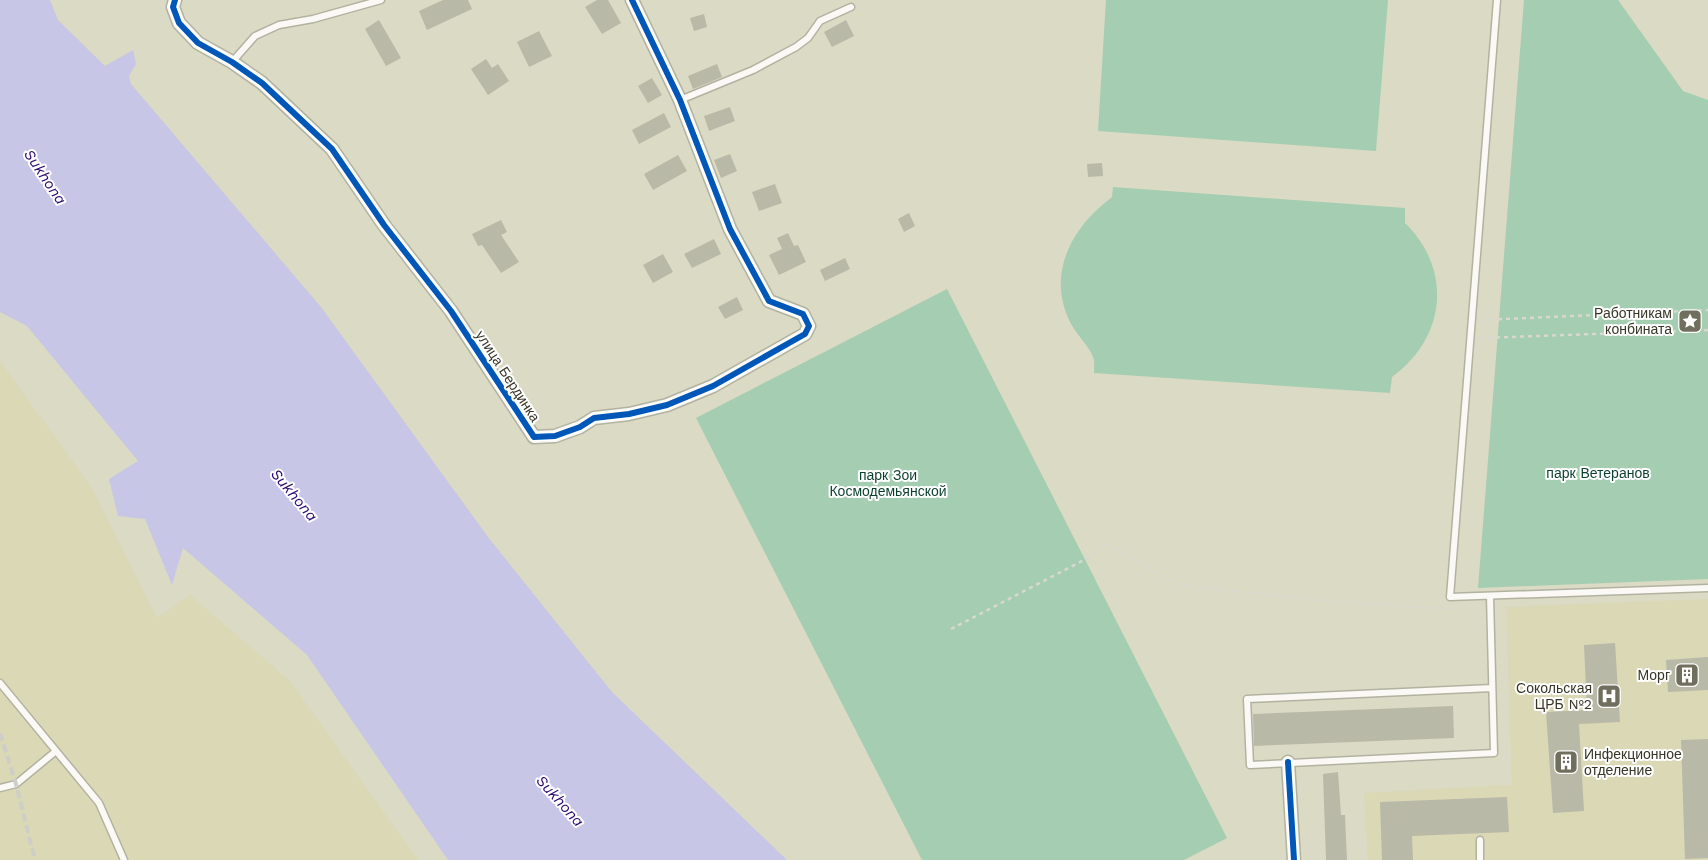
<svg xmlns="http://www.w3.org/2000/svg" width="1708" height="860" viewBox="0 0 1708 860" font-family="'Work Sans',sans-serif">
<rect width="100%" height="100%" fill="#dbdac4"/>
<path fill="#dad8b5" d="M 0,361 L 92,488 L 157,618 L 190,595 L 290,681 L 418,860 L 0,860 Z
M 1708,599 L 1708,860 L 1368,860 L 1364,793 L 1512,785 L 1506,607 Z"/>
<path fill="#a5cdb1" d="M 1106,0 L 1388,0 L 1376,151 L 1098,131 Z
M 1524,0 L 1618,0 L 1683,91 L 1708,100 L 1708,579 L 1478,588 Z
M 1113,187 L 1405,208 L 1405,223 C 1453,270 1446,338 1392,377 L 1390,393 L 1094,373 C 1094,368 1095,361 1093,357 C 1089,346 1076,334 1070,322 C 1046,273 1072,227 1112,197 Z
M 947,289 L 1227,838 L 1184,860 L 922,860 L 696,418 Z"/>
<path fill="#c7c6e6" d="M 0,0 L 50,0 L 58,20 L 105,66 L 133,50 L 136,64 L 129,76 L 131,84 L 321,307 L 488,537 L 612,692 L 787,860 L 448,860 L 307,655 L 183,548 L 172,585 L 145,519 L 118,516 L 109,479 L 138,461 L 27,326 L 0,312 Z"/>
<path fill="#b9b9a8" d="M 443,0 L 468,0 L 472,9 L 427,30 L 419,11 Z
M 597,0 L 608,0 L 621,23 L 602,34 L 585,7 Z
M 704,14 L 707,27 L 694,31 L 690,18 Z
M 379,20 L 401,58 L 386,66 L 365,29 Z
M 846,20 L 854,36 L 832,47 L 824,32 Z
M 539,31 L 552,56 L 529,67 L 517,42 Z
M 486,59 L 492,68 L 498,64 L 509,81 L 488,95 L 471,69 Z
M 717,64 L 722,77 L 693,89 L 688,76 Z
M 652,78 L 662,95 L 648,103 L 638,86 Z
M 730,107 L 735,121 L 709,131 L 704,116 Z
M 664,113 L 671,127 L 639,144 L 632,130 Z
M 730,154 L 737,171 L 721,178 L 714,160 Z
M 678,155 L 687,171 L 653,190 L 644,174 Z
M 1102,163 L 1103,176 L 1088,177 L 1087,164 Z
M 775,184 L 782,203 L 759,211 L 752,192 Z
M 909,213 L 915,226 L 904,232 L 898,219 Z
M 501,220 L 507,232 L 501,235 L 519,262 L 501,273 L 482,245 L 478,246 L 472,234 Z
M 788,233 L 794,246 L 798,245 L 806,262 L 779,275 L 769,255 L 782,249 L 777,238 Z
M 714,239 L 721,254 L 692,268 L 684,254 Z
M 663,254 L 673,272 L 653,283 L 643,265 Z
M 845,258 L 850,269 L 825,281 L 820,270 Z
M 737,297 L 743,310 L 725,319 L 718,307 Z
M 1615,643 L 1620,722 L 1579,724 L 1584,811 L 1553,813 L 1546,712 L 1587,710 L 1584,645 Z
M 1708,657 L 1708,690 L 1668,692 L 1666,660 Z
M 1453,706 L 1454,738 L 1254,746 L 1253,714 Z
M 1708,739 L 1708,858 L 1685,859 L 1681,740 Z
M 1338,772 L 1341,815 L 1345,815 L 1347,860 L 1326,860 L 1323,774 Z
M 1507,797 L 1509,832 L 1412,836 L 1413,860 L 1382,860 L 1380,802 Z"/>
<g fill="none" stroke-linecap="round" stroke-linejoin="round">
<g stroke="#b2b2a1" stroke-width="9">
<path id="lane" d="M 1497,0 L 1450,597 L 1708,588
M 232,62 L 255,36 L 279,25 L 313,19 L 381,0
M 680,100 L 753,70 L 796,47 L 808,38 L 820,21 L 851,7
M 1490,596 L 1494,753 L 1250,765 L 1247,699 L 1492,688
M 0,683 L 99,803 L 124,860
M 0,788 L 16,784 L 56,751
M 1480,840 L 1480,860"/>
</g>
<g stroke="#b2b2a1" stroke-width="15">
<path id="street" d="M 175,0 L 173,7 L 179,23 L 198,43 L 232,62 L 262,83 L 332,149 L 384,225 L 451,311 L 534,437 L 555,436 L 580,427 L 594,418 L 629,414 L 667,405 L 713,386 L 805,334 L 809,326 L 803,314 L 769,301 L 730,229 L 680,100 L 632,0
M 1288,762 L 1294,860"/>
</g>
<path stroke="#d8d7d0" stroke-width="2.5" stroke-dasharray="4 4" stroke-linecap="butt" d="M 1482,320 L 1708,310
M 1480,338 L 1708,330
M 951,629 L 1084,560 L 1108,545 L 1180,585 L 1314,600 L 1448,609 L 1448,606"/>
<use href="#lane" stroke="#faf9f6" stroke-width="6"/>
<use href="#street" stroke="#faf9f6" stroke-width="12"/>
<path stroke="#cecec8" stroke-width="4" stroke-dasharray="8 4" stroke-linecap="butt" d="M 0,733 L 16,784 L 35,860"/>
<g stroke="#fff" stroke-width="9">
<path id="cycleway" d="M 175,0 L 173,7 L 179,23 L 198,43 L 232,62 L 262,83 L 332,149 L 384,225 L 451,311 L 534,437 L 555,436 L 580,427 L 594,418 L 629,414 L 667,405 L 713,386 L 805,334 L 809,326 L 803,314 L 769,301 L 730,229 L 680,100 L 632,0
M 1288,762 L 1294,860"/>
</g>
<use href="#cycleway" stroke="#0057b8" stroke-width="6"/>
</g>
<defs>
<g id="sight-square" transform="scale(1.25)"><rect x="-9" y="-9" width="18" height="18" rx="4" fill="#706f5d" stroke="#fff"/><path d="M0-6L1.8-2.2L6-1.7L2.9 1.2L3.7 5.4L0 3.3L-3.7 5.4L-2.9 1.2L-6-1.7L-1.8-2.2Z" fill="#fff"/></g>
<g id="building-square" transform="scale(1.25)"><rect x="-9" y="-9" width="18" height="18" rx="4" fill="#706f5d" stroke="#fff"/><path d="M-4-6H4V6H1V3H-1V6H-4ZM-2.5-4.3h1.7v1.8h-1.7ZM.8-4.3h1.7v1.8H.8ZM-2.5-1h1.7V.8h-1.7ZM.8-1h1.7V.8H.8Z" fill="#fff"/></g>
<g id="hospital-square" transform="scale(1.25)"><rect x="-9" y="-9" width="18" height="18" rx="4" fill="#706f5d" stroke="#fff"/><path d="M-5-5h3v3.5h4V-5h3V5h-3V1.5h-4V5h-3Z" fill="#fff"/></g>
</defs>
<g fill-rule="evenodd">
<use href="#sight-square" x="1690" y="321"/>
<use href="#building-square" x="1687" y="675"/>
<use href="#hospital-square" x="1609" y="696"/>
<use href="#building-square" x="1566" y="762"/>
</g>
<g text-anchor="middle" stroke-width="4" stroke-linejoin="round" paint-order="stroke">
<g font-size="14" fill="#363526" stroke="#fff" text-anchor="end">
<text x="1672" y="318">Работникам<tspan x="1672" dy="16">конбината</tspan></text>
<text x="1670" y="680">Морг</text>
<text x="1592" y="693">Сокольская<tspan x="1592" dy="16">ЦРБ №2</tspan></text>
<text x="1584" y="759" text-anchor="start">Инфекционное<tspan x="1584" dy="16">отделение</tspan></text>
</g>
<g font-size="14" fill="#363526" stroke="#fff">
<text transform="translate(508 376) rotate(57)" y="5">улица Бердинка</text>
</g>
<g font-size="14" fill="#0b3f2d" stroke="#fff">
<text x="1598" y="478">парк Ветеранов</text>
<text x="888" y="480">парк Зои<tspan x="888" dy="16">Космодемьянской</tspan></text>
</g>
<g font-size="15" font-style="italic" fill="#290771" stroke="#fff">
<text transform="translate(45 177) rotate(56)" y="5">Sukhona</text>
<text transform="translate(294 495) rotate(50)" y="5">Sukhona</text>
<text transform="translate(560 801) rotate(48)" y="5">Sukhona</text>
</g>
</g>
</svg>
